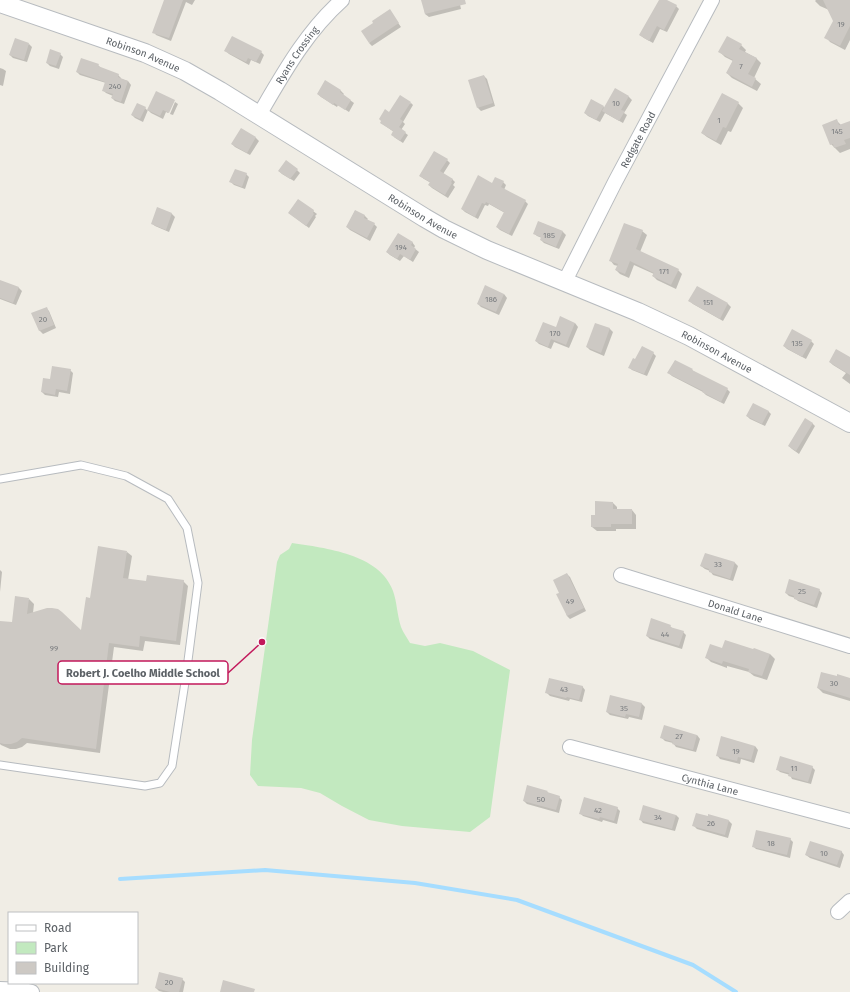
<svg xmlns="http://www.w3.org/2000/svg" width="850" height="992" viewBox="0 0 850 992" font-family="'Fira Sans',sans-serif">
<rect width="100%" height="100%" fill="#f0ede5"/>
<path fill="#c2e9bf" d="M 292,543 C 325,548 380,554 393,591 C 397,602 397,615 401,627 C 403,632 407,638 410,643 L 425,646 L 440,643 L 473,651 L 510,670 L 490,817 L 470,832 L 402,826 L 369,820 L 342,806 L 320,793 L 301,788 L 258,786 L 250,775 L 252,740 L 277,562 L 280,555 L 289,549 Z"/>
<path fill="#0003" d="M 165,0 L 195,0 L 192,5 L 186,2 L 171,41 L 156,35 L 154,32 Z
M 423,0 L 459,0 L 461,9 L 429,17 L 425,14 Z
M 660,0 L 665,0 L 676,6 L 679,9 L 667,32 L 660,29 L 653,43 L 644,38 L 640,35 Z
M 816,0 L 848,0 L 850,1 L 850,40 L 845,50 L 830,42 L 826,37 L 834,21 L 829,10 L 820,6 L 815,1 Z
M 392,14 L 401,27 L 372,46 L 369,43 Z
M 29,44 L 32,47 L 27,62 L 13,58 L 10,55 Z
M 741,45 L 746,50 L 745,52 L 756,58 L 761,63 L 754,78 L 761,84 L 757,91 L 732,78 L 727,73 L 733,61 L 725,57 L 720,52 Z
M 226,51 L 261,52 L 264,55 L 260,64 L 251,60 L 249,65 L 229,54 Z
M 60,54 L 63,57 L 59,69 L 50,66 L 47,63 Z
M 98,65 L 101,68 L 118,75 L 121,78 L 121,79 L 128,81 L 131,85 L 124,104 L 115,101 L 112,98 L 113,96 L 106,93 L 103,90 L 106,83 L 80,75 L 77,72 Z
M 0,68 L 3,69 L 6,71 L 3,86 L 0,85 Z
M 484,76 L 487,79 L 495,106 L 481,111 L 478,108 Z
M 325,82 L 341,91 L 344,94 L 343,95 L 354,103 L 349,112 L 338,105 L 337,107 L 321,97 L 318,94 Z
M 615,90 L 629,97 L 632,100 L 624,113 L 627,115 L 623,123 L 605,113 L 600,122 L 588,116 L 585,113 L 592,100 L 605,108 Z
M 156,93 L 174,101 L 168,113 L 166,112 L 163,119 L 151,113 L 148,110 L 143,122 L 135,118 L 132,115 L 145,108 L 148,111 Z
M 175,102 L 178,104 L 173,115 L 170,114 Z
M 411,103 L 413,105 L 403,122 L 405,124 L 401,130 L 408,135 L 403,143 L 394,137 L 394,132 L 381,123 L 390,114 Z
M 738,103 L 743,108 L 731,132 L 728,131 L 721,145 L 707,137 L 702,133 Z
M 836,120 L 842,126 L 850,122 L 850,149 L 840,153 L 831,144 Z
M 241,129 L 256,138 L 259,141 L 250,155 L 235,147 L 232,144 Z
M 447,160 L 450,163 L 443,174 L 452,179 L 455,182 L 453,185 L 455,187 L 448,198 L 432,188 L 429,185 L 431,183 L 424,179 L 420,176 Z
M 297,170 L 300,173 L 294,181 L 282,174 L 279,171 Z
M 246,174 L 249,177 L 245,189 L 234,185 L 231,182 Z
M 503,182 L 506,185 L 504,190 L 525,201 L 528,204 L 512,236 L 500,230 L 497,227 L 505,213 L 489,204 L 488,206 L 485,205 L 478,219 L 465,212 L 462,209 L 492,184 Z
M 298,200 L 317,214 L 315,216 L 316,217 L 309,228 L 289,213 Z
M 158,208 L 172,214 L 175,217 L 169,232 L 155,226 L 152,223 Z
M 355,211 L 365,216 L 368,219 L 367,220 L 374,224 L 377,227 L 370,241 L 350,230 L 347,227 Z
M 539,222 L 563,232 L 566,235 L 559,249 L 544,243 L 541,240 L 542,238 L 537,236 L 534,233 Z
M 642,231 L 647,235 L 640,252 L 678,270 L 682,274 L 676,289 L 657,280 L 653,276 L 654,274 L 634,265 L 629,278 L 620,274 L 616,270 L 618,266 L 614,265 L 610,260 Z
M 412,242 L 415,246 L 414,248 L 419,252 L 413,262 L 404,256 L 400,261 L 390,255 L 387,252 Z
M 0,281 L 19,288 L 22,291 L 16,305 L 0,299 Z
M 697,287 L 728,304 L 731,307 L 723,321 L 693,304 L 690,301 Z
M 504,294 L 507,298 L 499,315 L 481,307 L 478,304 Z
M 46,308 L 49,311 L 56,328 L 43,334 L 39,330 Z
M 575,323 L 578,327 L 569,348 L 554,342 L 551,349 L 539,344 L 536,341 L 556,328 Z
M 596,324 L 610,329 L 613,332 L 604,356 L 590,350 L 587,347 Z
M 811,341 L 814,344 L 806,359 L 787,349 L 784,346 Z
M 653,353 L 656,356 L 647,376 L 632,370 L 629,367 L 636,361 Z
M 850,359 L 850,384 L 842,378 L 846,373 L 833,365 L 830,362 Z
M 675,361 L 692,370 L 696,373 L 727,389 L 730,392 L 724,404 L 706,395 L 703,392 L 672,376 L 669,373 Z
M 70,370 L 73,373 L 70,394 L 59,392 L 58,397 L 45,395 L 42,392 L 50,380 Z
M 768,411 L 771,414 L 765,426 L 750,419 L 747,416 Z
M 812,423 L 815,426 L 799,454 L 792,449 L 789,446 Z
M 613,503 L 617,507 L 617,510 L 632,510 L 636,515 L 636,529 L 616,529 L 616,531 L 597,531 L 592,527 L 596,516 Z
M 127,552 L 132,556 L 128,580 L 147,582 L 183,581 L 188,586 L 180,645 L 145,641 L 143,651 L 114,647 L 100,753 L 27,743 L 22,747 L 16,749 L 10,749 L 1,745 L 0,744 L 0,622 L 13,623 L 29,599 L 34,604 L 33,613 L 81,632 L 91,599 Z
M 735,563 L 738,566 L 733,581 L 713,575 L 710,571 L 705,569 L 701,566 Z
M 0,570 L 2,572 L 0,592 Z
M 567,574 L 570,577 L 586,611 L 570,619 L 567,616 L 560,593 Z
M 819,590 L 822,593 L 817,608 L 798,601 L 795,598 L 789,596 L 786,593 Z
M 670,626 L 673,629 L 683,632 L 686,635 L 682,649 L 650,639 L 647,636 Z
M 723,650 L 770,654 L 775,659 L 767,680 L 754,676 L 749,672 L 727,666 L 727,668 L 711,662 L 706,657 Z
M 850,679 L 850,701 L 823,693 L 818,688 Z
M 582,686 L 585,690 L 582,702 L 570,699 L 569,701 L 550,696 L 547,693 Z
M 611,696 L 642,704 L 645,707 L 642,720 L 629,717 L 628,719 L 610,715 L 607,712 Z
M 697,735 L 700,739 L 696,752 L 676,747 L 673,743 L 665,741 L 662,738 Z
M 755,746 L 758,750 L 754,763 L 741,759 L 740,764 L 720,759 L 717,755 Z
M 812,767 L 815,770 L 811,784 L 792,779 L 790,775 L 780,772 L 777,769 Z
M 547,792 L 550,794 L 559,797 L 562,800 L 559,813 L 527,804 L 524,801 Z
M 617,808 L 620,811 L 617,824 L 603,820 L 602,822 L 583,816 L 580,813 Z
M 676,815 L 679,818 L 675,831 L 643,823 L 640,819 Z
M 729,821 L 732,824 L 728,838 L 697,829 L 694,826 Z
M 790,839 L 793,842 L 790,858 L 756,849 L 753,846 Z
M 841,851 L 844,855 L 840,868 L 810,858 L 806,855 Z
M 182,979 L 185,982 L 183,992 L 163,992 L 159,991 L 156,988 Z"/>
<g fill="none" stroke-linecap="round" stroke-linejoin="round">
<path stroke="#a6ddff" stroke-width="4" d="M 120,879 L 265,870 L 415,883 L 517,900 L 693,965 L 736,992"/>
</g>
<path fill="#cdc9c4" d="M 164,0 L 183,0 L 169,38 L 152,33 Z
M 421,0 L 465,0 L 466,4 L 425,14 Z
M 659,0 L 667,0 L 677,5 L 664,30 L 657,26 L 649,41 L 639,35 Z
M 823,0 L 850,0 L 850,26 L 840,46 L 824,38 L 833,21 Z
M 390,9 L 399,23 L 369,43 L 361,31 L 373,23 L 372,21 Z
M 232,36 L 262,51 L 256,62 L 248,58 L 246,62 L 224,51 Z
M 727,36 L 742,44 L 739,49 L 757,58 L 748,74 L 756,78 L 752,87 L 726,73 L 733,60 L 718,52 Z
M 15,38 L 29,43 L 24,60 L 9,55 Z
M 50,49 L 61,53 L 56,66 L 46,63 Z
M 81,58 L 99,64 L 98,66 L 119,74 L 118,77 L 128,81 L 121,102 L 111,98 L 113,94 L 102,91 L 105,82 L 76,72 Z
M 484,75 L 493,103 L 477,108 L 468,80 Z
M 325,80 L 341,90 L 340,92 L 351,100 L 345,110 L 334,103 L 333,105 L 317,94 Z
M 615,88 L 629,96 L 621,110 L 625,111 L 619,121 L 602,111 Z
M 156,91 L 175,100 L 169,113 L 163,110 L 160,116 L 147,110 Z
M 722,93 L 739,102 L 726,128 L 723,127 L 716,141 L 701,133 Z
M 400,95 L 411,102 L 400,119 L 403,121 L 399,127 L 406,132 L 400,141 L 391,135 L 393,131 L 380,123 L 381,121 L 379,119 L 385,109 L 389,112 Z
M 591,99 L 604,106 L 596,120 L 584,113 Z
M 137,103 L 146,107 L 140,119 L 131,115 Z
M 837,119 L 839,125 L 850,121 L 850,138 L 844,140 L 846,144 L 834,148 L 833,144 L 830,145 L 822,125 Z
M 241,128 L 256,137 L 247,153 L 231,144 Z
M 434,151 L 448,159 L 440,171 L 453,179 L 451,182 L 452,183 L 445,195 L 428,185 L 430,182 L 419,176 Z
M 286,160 L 298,169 L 290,179 L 278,171 Z
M 235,169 L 247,173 L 242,187 L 229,182 Z
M 478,175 L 492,183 L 495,177 L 504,181 L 501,187 L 526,200 L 509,234 L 496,227 L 504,212 L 486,202 L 485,204 L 482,203 L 475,217 L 461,209 Z
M 298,199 L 314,210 L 313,213 L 314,214 L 306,226 L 288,213 Z
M 157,207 L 172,213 L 166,230 L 151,224 Z
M 355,210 L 365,215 L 364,218 L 375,223 L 367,238 L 346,227 Z
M 538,221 L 563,231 L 556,247 L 540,240 L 541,237 L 533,234 Z
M 624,223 L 643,230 L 636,249 L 679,269 L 671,285 L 652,276 L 654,273 L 630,261 L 625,274 L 615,270 L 618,264 L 609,261 Z
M 398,233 L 413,242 L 411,245 L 416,249 L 410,260 L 400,254 L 397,259 L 386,252 Z
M 0,280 L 19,287 L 13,303 L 0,298 Z
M 485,285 L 504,294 L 496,312 L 477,304 Z
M 697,286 L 728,303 L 720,319 L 688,301 Z
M 47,307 L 54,325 L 39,331 L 31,313 Z
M 560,316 L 575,323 L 566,345 L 551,339 L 548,347 L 535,341 L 543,322 L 556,327 Z
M 595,323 L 610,328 L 601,353 L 586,347 Z
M 792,329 L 812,340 L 802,357 L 783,346 Z
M 642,346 L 654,352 L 644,374 L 628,368 L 633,358 L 635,359 Z
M 836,349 L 850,357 L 850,375 L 829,362 Z
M 675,360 L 693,369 L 692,370 L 728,388 L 721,402 L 702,392 L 703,391 L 667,373 Z
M 52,366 L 71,369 L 67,391 L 56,389 L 55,395 L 41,392 L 43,378 L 50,379 Z
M 753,403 L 769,411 L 762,424 L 746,416 Z
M 805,418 L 813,423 L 796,451 L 788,446 Z
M 595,501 L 613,502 L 613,509 L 632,509 L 632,524 L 611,524 L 611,527 L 591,527 L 591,515 L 595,515 Z
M 98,546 L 127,551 L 123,578 L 146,581 L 147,575 L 184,580 L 176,641 L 140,636 L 139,647 L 109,643 L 96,749 L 22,738 L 17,742 L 11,744 L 4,744 L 0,743 L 0,621 L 12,622 L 15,596 L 29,598 L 27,614 L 47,608 L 52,608 L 58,609 L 62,612 L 81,630 L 86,597 L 90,598 Z
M 705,553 L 735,562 L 730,579 L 709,572 L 709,569 L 700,566 Z
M 567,573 L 584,608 L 567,616 L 556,594 L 559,593 L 553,580 Z
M 789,579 L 820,589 L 814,605 L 794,599 L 794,596 L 785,593 Z
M 651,618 L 671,625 L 670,627 L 684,631 L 679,646 L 646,636 Z
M 725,640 L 753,649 L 754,648 L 770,654 L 762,676 L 748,672 L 749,669 L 723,661 L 722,664 L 705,658 L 710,644 L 722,648 Z
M 821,672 L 837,676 L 837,674 L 850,678 L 850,698 L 817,688 Z
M 549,678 L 583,686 L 579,700 L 567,697 L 566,698 L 545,693 Z
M 610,695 L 642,703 L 639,717 L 626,714 L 625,717 L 606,712 Z
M 664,725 L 697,735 L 693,750 L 672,744 L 673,742 L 660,738 Z
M 721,736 L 755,746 L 751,760 L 738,757 L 737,761 L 716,756 Z
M 780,756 L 813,766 L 808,782 L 788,776 L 789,773 L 776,770 Z
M 527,785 L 548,791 L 547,792 L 560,796 L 556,810 L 523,801 Z
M 584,797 L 618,807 L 614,821 L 600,817 L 599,819 L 579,814 Z
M 643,805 L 676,815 L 672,829 L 639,820 Z
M 696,813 L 708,816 L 708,814 L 729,820 L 725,835 L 692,826 Z
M 756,830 L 791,838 L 787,855 L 752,847 Z
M 810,841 L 842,851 L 837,865 L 805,855 Z
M 159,972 L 183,978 L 179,992 L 170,992 L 155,988 Z
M 223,980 L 255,989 L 254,992 L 220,992 Z"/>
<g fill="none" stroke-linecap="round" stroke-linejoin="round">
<g stroke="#b7bbbf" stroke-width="9">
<path id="service" d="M 0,479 L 81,465 L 126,476 L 168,499 L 187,528 L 198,583 L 186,676 L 172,766 L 160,783 L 145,786 L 0,765"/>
</g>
<g stroke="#b7bbbf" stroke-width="16">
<g id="minor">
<path id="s1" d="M 259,115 C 283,74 306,32 342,0"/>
<path id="s2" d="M 565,281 L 615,182 L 712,0"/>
<path id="s3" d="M 621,575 L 850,646"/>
<path id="s4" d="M 570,747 L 850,821"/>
<path d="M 838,912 L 850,901"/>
<path d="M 0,989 L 24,990 L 32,992"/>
</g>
</g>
<g stroke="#b7bbbf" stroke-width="20">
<g id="tertiary">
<path id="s5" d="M 0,3 L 145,53 L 185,71 L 220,91 L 425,218 L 444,229 L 487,250 L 638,312 L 689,336 L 850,423"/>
</g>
</g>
<use href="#service" stroke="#fff" stroke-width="7"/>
<use href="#minor" stroke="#fff" stroke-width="14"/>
<use href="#tertiary" stroke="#fff" stroke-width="18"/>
</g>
<g text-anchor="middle" stroke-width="3.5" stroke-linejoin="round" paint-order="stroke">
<g font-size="8" fill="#787b7e">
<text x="841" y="27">19</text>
<text x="741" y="69">7</text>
<text x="115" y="89">240</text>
<text x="616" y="106">10</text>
<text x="719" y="123">1</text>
<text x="837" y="134">145</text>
<text x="549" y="238">185</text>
<text x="401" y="250">194</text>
<text x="664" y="274">171</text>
<text x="491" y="302">186</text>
<text x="708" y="305">151</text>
<text x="43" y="322">20</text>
<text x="555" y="336">170</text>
<text x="797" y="346">135</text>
<text x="718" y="567">33</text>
<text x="802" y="594">25</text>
<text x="570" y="604">49</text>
<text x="665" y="637">44</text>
<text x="54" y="651">99</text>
<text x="834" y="686">30</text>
<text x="564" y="692">43</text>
<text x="624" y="711">35</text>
<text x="679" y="739">27</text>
<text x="736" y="754">19</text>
<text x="794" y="771">11</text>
<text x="541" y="802">50</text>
<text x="598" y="813">42</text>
<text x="658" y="820">34</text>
<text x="711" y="826">26</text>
<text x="771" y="846">18</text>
<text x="824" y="856">10</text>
<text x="169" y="985">20</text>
</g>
<g font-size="10" fill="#5c6166" stroke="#fff">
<text dy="4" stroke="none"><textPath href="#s5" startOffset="152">Robinson Avenue</textPath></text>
<text dy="4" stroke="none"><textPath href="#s1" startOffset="71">Ryans Crossing</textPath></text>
<text dy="4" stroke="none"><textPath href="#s2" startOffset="159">Redgate Road</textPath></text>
<text dy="4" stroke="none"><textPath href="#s5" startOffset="476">Robinson Avenue</textPath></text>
<text dy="4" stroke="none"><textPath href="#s5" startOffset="800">Robinson Avenue</textPath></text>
<text dy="4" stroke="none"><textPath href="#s3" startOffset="120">Donald Lane</textPath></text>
<text dy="4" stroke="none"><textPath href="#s4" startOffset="145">Cynthia Lane</textPath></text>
</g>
</g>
<path fill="none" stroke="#c2185b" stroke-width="1.5" d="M262 642L228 673"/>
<circle fill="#c2185b" stroke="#fff" stroke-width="1.5" cx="262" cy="642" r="4"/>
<rect fill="#fff" stroke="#c2185b" stroke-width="1.5" x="58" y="661" width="170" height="23" rx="4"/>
<g font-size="11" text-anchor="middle" font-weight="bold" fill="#5c6166">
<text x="143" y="677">Robert J. Coelho Middle School</text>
</g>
<rect x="8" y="912" width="130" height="72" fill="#ffffff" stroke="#bec0c2"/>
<rect x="16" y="925" width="20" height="6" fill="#ffffff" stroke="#bec0c2"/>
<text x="44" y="932" font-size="12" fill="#5c6166">Road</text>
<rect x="16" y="942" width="20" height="12" fill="#c2e9bf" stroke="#bec0c2"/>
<text x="44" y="952" font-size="12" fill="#5c6166">Park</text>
<rect x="16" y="962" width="20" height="12" fill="#cdc9c4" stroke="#bec0c2"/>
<text x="44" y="972" font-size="12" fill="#5c6166">Building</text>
</svg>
